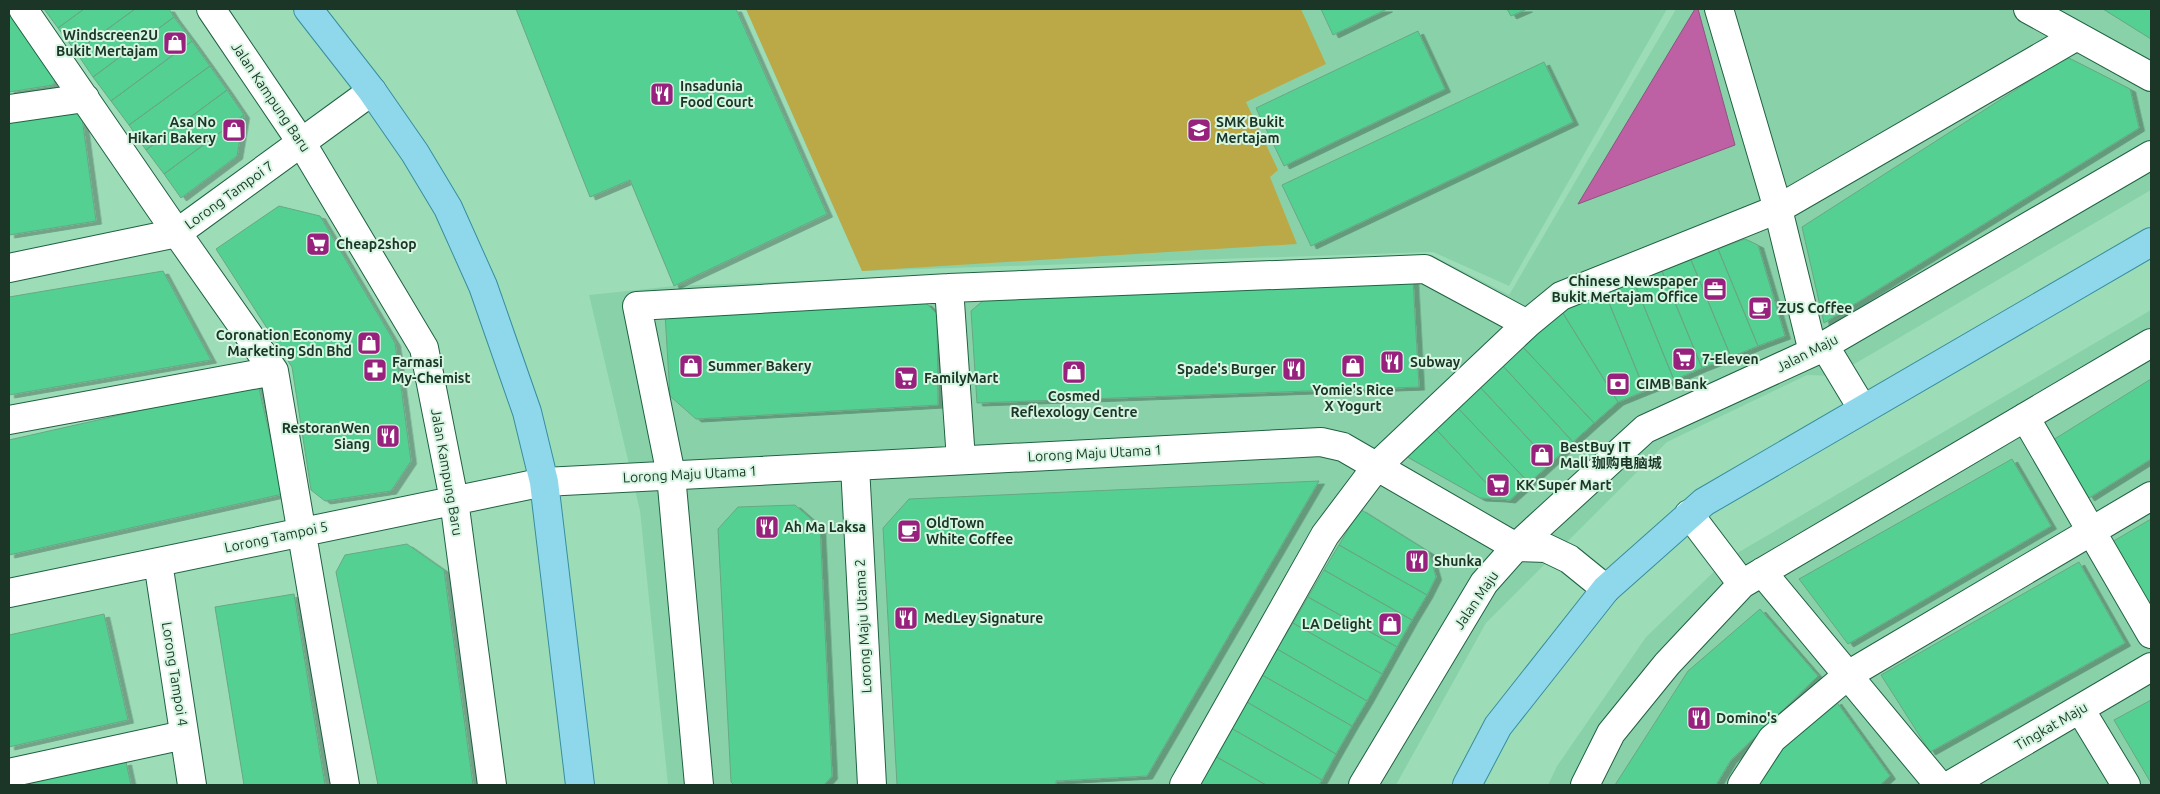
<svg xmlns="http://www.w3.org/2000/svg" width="2160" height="794" viewBox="0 0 2160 794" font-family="Ubuntu,'Noto Sans SC',sans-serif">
<defs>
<filter id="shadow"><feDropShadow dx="5.5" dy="3" stdDeviation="0" flood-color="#0004"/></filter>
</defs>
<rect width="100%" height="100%" fill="#9cddb8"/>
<path fill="#89d2a9" d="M 746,9 L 1667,9 L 1509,286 L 1433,252 L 862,271 Z
M 1676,9 L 2151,9 L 2151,190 L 1834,376 L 1807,375 L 1667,442 L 1486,623 L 1396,785 L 668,785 L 640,511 L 589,295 L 674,286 L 1432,255 L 1509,295 Z
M 2151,310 L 2151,785 L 1548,785 L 1557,766 L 1646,637 L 1727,559 Z"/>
<path fill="#bba948" d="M 746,9 L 1301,9 L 1326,64 L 1246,102 L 1278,170 L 1270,177 L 1297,244 L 862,271 Z"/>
<path fill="#bd61a4" stroke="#8c547e" d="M 1695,9 L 1698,9 L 1735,145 L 1578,204 Z"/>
<path fill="#53d092" stroke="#68a884" filter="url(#shadow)" d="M 9,9 L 12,9 L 59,74 L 53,85 L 9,92 Z
M 44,9 L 84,9 L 58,28 Z
M 84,9 L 135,9 L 76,52 L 58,28 Z
M 135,9 L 169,9 L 174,17 L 93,77 L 76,52 Z
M 516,9 L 736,9 L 827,214 L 674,286 L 630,180 L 590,197 Z
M 1321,9 L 1387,9 L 1333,35 Z
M 1507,9 L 1527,9 L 1511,16 Z
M 2103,9 L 2151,9 L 2151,39 Z
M 174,17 L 192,41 L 111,101 L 93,77 Z
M 1418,31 L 1445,89 L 1284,166 L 1256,108 Z
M 192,41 L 210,66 L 129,125 L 111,101 Z
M 2067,57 L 2130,89 L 2139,128 L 1824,323 L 1802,227 Z
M 1544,62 L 1573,122 L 1311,246 L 1282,185 Z
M 210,66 L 227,90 L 146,150 L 129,125 Z
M 227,90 L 244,115 L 164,174 L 146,150 Z
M 81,110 L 96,221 L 9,235 L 9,123 Z
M 244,115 L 237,156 L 181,198 L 164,174 Z
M 279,206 L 320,216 L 395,343 L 411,461 L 391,491 L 325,501 L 311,490 L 292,367 L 216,249 Z
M 1745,239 L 1758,245 L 1785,336 L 1758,346 L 1718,249 Z
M 1718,249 L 1758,346 L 1731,357 L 1691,260 Z
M 1691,260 L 1731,357 L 1702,368 L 1662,271 Z
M 163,271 L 211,360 L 9,395 L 9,297 Z
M 1662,271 L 1702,368 L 1674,380 L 1634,282 Z
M 1413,280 L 1419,387 L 977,403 L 971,311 L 985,299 Z
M 1634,282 L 1674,380 L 1645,391 L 1605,293 Z
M 1605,293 L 1645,391 L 1618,402 L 1561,310 Z
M 926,303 L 937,314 L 938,405 L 696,419 L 670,396 L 665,314 Z
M 1561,310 L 1618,402 L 1594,423 L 1522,346 Z
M 1522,346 L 1594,423 L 1573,442 L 1502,365 Z
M 1502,365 L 1573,442 L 1551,463 L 1479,386 Z
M 2151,379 L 2151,459 L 2089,498 L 2053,440 Z
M 258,384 L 283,494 L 9,555 L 9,440 Z
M 1479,386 L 1551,463 L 1529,483 L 1457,407 Z
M 1457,407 L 1529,483 L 1510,500 L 1501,499 L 1434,427 Z
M 1434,427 L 1501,499 L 1480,498 L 1404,455 Z
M 2012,459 L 2051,526 L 1848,644 L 1799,579 Z
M 1319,481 L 1147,776 L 1056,781 L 1056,785 L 897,785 L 883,528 L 909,499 Z
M 795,505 L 820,527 L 832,776 L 824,785 L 734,785 L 731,782 L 718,529 L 738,507 Z
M 1360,509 L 1429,552 L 1436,577 L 1427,595 L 1339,545 Z
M 2151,519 L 2151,609 L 2112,542 Z
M 407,544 L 444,570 L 473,785 L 378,785 L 336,572 L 345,555 Z
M 1339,545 L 1427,595 L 1412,620 L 1324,570 Z
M 2079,562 L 2125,643 L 1930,752 L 1881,675 Z
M 1324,570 L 1412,620 L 1397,647 L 1308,597 Z
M 294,594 L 325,785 L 244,785 L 215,607 Z
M 1308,597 L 1397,647 L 1382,674 L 1293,623 Z
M 1760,609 L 1818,676 L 1731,760 L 1716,785 L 1615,785 L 1688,671 Z
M 104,614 L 128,720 L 9,747 L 9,635 Z
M 1293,623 L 1382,674 L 1367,701 L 1277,649 Z
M 1277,649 L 1367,701 L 1352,726 L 1262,675 Z
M 1262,675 L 1352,726 L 1336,754 L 1247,702 Z
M 2151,700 L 2151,783 L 2114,720 Z
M 1836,701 L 1890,776 L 1880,785 L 1749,785 L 1759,765 Z
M 1247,702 L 1336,754 L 1322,780 L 1231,728 Z
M 1231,728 L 1322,780 L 1319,785 L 1266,785 L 1215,756 Z
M 1215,756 L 1266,785 L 1197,785 Z
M 126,762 L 131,785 L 17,785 Z"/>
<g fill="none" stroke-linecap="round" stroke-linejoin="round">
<g stroke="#206242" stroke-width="30">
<path id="minor" d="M 23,9 L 177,233 L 274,371 L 345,785
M 211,9 L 301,142 L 424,348 L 454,500 L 492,785
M 1719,9 L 1778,209 L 1813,352
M 2028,9 L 2151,77
M 9,109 L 85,98
M 9,268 L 177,233 L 372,91
M 949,288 L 961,460
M 1824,345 L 1862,408
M 2025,417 L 2151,634
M 9,420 L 274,371
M 855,466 L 872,785
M 1689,514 L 1742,584
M 158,562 L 192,785
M 1762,572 L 1939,785
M 9,593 L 544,482 L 1321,442 L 1343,447 L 1516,547 L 1546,548 L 1569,559 L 1606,589
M 2080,709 L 2126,785
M 9,773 L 184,735
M 699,785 L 671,475 L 637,306 L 949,288 L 1425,269 L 1527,324
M 1184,785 L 1325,535 L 1377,466 L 1527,324 L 1561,296 L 1778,209 L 2077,36
M 1363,785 L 1484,583 L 1516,547 L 1645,429 L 1813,352 L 2151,155
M 1585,785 L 1611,733 L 1667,664 L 1742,584 L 2151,343
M 1742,785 L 1772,739 L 1848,675 L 2151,496
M 1950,785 L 2151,667"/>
</g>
<g stroke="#368e9e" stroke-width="30">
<path id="major" d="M 308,9 L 372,91 L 415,153 L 448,208 L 483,286 L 527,412 L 544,482 L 580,785
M 1467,785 L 1498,726 L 1606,589 L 1704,502 L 2151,242"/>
</g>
<use href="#minor" stroke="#fff" stroke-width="28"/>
<use href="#major" stroke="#8fd8eb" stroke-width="28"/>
</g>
<defs>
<g id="shop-square" transform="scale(1.25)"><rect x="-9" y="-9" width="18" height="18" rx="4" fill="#97217d" stroke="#d6f6e2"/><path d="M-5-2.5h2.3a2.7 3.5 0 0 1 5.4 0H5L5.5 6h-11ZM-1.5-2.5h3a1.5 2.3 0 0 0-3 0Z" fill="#fff"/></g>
<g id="restaurant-square" transform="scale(1.25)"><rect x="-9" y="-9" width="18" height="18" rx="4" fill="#97217d" stroke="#d6f6e2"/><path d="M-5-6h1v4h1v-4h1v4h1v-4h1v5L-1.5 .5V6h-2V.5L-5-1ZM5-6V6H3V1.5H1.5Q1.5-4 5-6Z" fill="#fff"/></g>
<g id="school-square" transform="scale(1.25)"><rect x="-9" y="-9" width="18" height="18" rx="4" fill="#97217d" stroke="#d6f6e2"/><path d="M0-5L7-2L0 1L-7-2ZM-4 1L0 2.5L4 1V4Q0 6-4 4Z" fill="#fff"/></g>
<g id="supermarket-square" transform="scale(1.25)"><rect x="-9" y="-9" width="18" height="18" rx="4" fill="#97217d" stroke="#d6f6e2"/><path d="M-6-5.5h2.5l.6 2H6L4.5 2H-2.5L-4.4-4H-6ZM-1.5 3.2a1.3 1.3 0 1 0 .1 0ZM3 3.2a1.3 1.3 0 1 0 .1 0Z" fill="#fff"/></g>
<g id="office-square" transform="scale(1.25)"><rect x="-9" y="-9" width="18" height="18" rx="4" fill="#97217d" stroke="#d6f6e2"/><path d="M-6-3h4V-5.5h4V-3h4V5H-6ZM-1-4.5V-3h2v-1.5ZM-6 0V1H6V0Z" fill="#fff"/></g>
<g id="cafe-square" transform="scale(1.25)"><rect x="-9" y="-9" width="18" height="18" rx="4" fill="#97217d" stroke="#d6f6e2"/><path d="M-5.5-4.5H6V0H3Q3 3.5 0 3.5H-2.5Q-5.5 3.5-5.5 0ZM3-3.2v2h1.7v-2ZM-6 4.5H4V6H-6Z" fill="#fff"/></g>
<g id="pharmacy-square" transform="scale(1.25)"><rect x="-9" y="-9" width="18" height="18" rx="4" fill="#97217d" stroke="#d6f6e2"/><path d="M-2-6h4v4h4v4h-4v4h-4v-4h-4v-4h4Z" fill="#fff"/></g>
<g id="bank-square" transform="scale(1.25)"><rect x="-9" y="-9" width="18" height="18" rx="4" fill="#97217d" stroke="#d6f6e2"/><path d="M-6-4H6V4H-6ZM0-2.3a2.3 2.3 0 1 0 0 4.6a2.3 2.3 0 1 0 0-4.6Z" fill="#fff"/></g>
</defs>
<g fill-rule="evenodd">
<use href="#shop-square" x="175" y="43"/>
<use href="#restaurant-square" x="662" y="94"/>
<use href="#shop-square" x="234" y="130"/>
<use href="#school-square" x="1199" y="130"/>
<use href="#supermarket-square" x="318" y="244"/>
<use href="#office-square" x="1715" y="289"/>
<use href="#cafe-square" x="1760" y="308"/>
<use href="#shop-square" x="369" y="343"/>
<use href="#supermarket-square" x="1684" y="359"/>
<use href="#restaurant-square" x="1392" y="362"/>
<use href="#shop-square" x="691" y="366"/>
<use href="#shop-square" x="1353" y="366"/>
<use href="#restaurant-square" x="1294" y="369"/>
<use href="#pharmacy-square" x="375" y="370"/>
<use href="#shop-square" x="1074" y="372"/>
<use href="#supermarket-square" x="906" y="378"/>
<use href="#bank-square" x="1618" y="384"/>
<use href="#restaurant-square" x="388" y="436"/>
<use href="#shop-square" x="1542" y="455"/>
<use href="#supermarket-square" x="1498" y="485"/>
<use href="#restaurant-square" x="767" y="527"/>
<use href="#cafe-square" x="909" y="531"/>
<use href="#restaurant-square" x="1417" y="561"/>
<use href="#restaurant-square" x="906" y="618"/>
<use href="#shop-square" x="1390" y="624"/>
<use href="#restaurant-square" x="1699" y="718"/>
</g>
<g text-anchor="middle" stroke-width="4" stroke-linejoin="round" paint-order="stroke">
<g font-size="14" font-weight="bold" fill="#1b3627" stroke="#d6f6e2" text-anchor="start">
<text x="158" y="40" text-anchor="end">Windscreen2U<tspan x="158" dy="16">Bukit Mertajam</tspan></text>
<text x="680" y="91">Insadunia<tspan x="680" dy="16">Food Court</tspan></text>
<text x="216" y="127" text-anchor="end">Asa No<tspan x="216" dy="16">Hikari Bakery</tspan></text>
<text x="1216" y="127">SMK Bukit<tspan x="1216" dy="16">Mertajam</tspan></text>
<text x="336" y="249">Cheap2shop</text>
<text x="1698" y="286" text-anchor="end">Chinese Newspaper<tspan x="1698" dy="16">Bukit Mertajam Office</tspan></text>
<text x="1778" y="313">ZUS Coffee</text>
<text x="352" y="340" text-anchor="end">Coronation Economy<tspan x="352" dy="16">Marketing Sdn Bhd</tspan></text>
<text x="1702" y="364">7-Eleven</text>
<text x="392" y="367">Farmasi<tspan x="392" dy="16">My-Chemist</tspan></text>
<text x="1410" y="367">Subway</text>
<text x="708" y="371">Summer Bakery</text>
<text x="1276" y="374" text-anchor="end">Spade's Burger</text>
<text x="924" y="383">FamilyMart</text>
<text x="1636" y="389">CIMB Bank</text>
<text x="1353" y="395" text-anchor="middle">Yomie's Rice<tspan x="1353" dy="16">X Yogurt</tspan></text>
<text x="1074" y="401" text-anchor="middle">Cosmed<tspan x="1074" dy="16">Reflexology Centre</tspan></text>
<text x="370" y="433" text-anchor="end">RestoranWen<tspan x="370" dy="16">Siang</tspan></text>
<text x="1560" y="452">BestBuy IT<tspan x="1560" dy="16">Mall 珈购电脑城</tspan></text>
<text x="1516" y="490">KK Super Mart</text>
<text x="926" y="528">OldTown<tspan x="926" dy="16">White Coffee</tspan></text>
<text x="784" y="532">Ah Ma Laksa</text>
<text x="1434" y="566">Shunka</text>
<text x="924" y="623">MedLey Signature</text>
<text x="1372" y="629" text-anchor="end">LA Delight</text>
<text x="1716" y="723">Domino's</text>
</g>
<g font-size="14" fill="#1b3627" stroke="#d6f6e2">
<text transform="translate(271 97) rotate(56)" y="5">Jalan Kampung Baru</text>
<text transform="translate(229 195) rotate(-36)" y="5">Lorong Tampoi 7</text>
<text transform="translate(1807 353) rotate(-27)" y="5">Jalan Maju</text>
<text transform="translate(1095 453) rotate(-3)" y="5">Lorong Maju Utama 1</text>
<text transform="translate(447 472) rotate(80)" y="5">Jalan Kampung Baru</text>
<text transform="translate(690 474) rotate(-3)" y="5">Lorong Maju Utama 1</text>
<text transform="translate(276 537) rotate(-12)" y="5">Lorong Tampoi 5</text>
<text transform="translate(1476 600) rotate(-56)" y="5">Jalan Maju</text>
<text transform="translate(863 626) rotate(-93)" y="5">Lorong Maju Utama 2</text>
<text transform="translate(175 674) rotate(81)" y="5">Lorong Tampoi 4</text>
<text transform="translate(2051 726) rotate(-30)" y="5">Tingkat Maju</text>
</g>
</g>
<rect width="2160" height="794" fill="none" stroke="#1b3627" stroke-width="20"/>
</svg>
